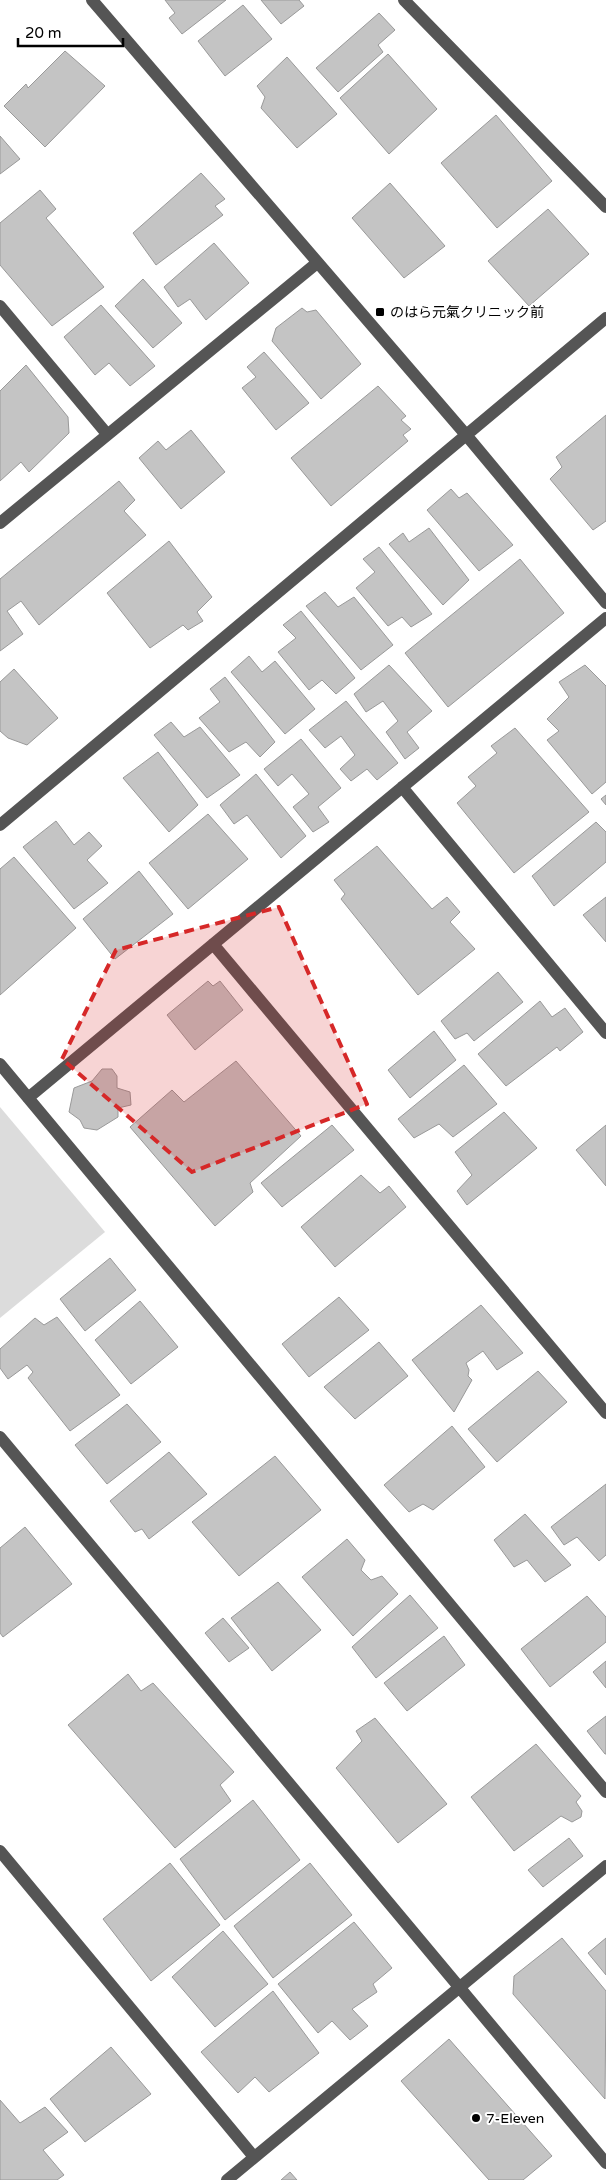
<svg xmlns="http://www.w3.org/2000/svg" width="606" height="2180" viewBox="0 0 606 2180" font-family="'Varela Round','Noto Sans JP',sans-serif">
<rect width="100%" height="100%" fill="#fff"/>
<path fill="#dcdcdc" d="M 0,1107 L 105,1232 L 0,1318 Z"/>
<path fill="#c4c4c4" stroke="#999" d="M 165,0 L 226,0 L 182,34 L 169,18 L 175,13 Z
M 261,0 L 299,0 L 304,6 L 281,24 Z
M 243,5 L 272,39 L 225,76 L 198,41 Z
M 379,13 L 395,30 L 378,45 L 383,52 L 338,92 L 316,68 Z
M 65,51 L 105,86 L 45,147 L 4,106 L 26,84 L 28,88 Z
M 388,54 L 437,109 L 389,154 L 340,98 Z
M 287,57 L 337,114 L 297,148 L 261,108 L 265,97 L 257,86 Z
M 496,115 L 552,181 L 497,228 L 441,163 Z
M 0,136 L 20,159 L 0,174 Z
M 201,173 L 225,199 L 215,206 L 223,215 L 156,265 L 133,233 Z
M 390,183 L 445,246 L 404,278 L 352,218 Z
M 40,190 L 56,209 L 46,218 L 104,287 L 52,326 L 0,265 L 0,223 Z
M 548,209 L 589,254 L 529,306 L 488,261 Z
M 214,243 L 249,283 L 206,320 L 190,299 L 178,307 L 164,287 Z
M 143,279 L 182,323 L 153,348 L 115,306 Z
M 101,305 L 155,366 L 130,386 L 109,363 L 95,375 L 64,337 Z
M 302,308 L 307,312 L 316,310 L 361,364 L 321,399 L 272,341 L 276,328 Z
M 264,352 L 309,403 L 276,430 L 242,388 L 256,377 L 247,367 Z
M 26,365 L 68,417 L 69,433 L 29,472 L 21,462 L 0,481 L 0,391 Z
M 378,386 L 406,416 L 401,420 L 411,429 L 403,435 L 408,441 L 331,506 L 291,458 Z
M 606,415 L 606,521 L 593,530 L 550,479 L 562,467 L 556,457 Z
M 191,430 L 225,472 L 181,509 L 139,458 L 158,441 L 166,450 Z
M 119,481 L 135,500 L 124,511 L 146,535 L 39,625 L 21,601 L 7,611 L 23,634 L 0,651 L 0,579 Z
M 451,489 L 459,498 L 467,493 L 513,545 L 479,571 L 427,510 Z
M 429,528 L 469,580 L 443,605 L 389,544 L 403,533 L 409,542 Z
M 169,541 L 212,597 L 197,612 L 203,621 L 188,630 L 183,625 L 150,648 L 107,593 Z
M 379,547 L 432,614 L 411,627 L 402,617 L 388,626 L 356,588 L 375,572 L 363,559 Z
M 520,559 L 564,613 L 448,707 L 405,653 Z
M 325,592 L 338,607 L 354,597 L 393,645 L 361,670 L 306,606 Z
M 301,611 L 355,678 L 336,694 L 322,680 L 309,690 L 278,652 L 296,638 L 283,625 Z
M 249,656 L 262,672 L 275,661 L 315,709 L 285,734 L 231,672 Z
M 389,665 L 432,711 L 407,732 L 419,748 L 405,759 L 386,732 L 398,721 L 383,701 L 366,712 L 354,694 Z
M 585,665 L 606,686 L 606,782 L 592,794 L 547,740 L 559,731 L 547,719 L 569,697 L 559,682 Z
M 14,669 L 58,718 L 27,745 L 8,738 L 0,731 L 0,682 Z
M 225,677 L 275,742 L 260,757 L 246,742 L 229,752 L 199,718 L 220,702 L 210,689 Z
M 346,701 L 398,763 L 377,780 L 367,769 L 351,781 L 340,769 L 355,755 L 341,736 L 325,748 L 309,730 Z
M 171,722 L 184,737 L 200,727 L 240,775 L 207,798 L 154,735 Z
M 515,728 L 589,812 L 514,873 L 457,803 L 476,786 L 468,777 L 497,753 L 491,746 Z
M 301,739 L 341,788 L 318,807 L 329,822 L 313,832 L 293,807 L 309,794 L 292,774 L 278,786 L 264,769 Z
M 158,752 L 198,805 L 169,832 L 123,778 Z
M 256,774 L 306,836 L 281,858 L 247,815 L 234,824 L 220,805 Z
M 606,795 L 606,805 L 601,799 Z
M 208,814 L 248,859 L 188,909 L 149,863 Z
M 56,821 L 74,845 L 89,832 L 102,846 L 87,860 L 108,883 L 74,909 L 23,847 Z
M 596,822 L 606,832 L 606,862 L 554,906 L 532,876 Z
M 377,846 L 432,909 L 447,897 L 460,912 L 450,922 L 475,949 L 418,995 L 341,899 L 345,894 L 334,880 Z
M 14,857 L 76,928 L 0,995 L 0,869 Z
M 139,871 L 173,914 L 115,959 L 83,919 Z
M 606,897 L 606,942 L 583,915 Z
M 498,972 L 523,1002 L 474,1041 L 467,1033 L 455,1039 L 441,1021 Z
M 208,981 L 213,986 L 220,981 L 243,1010 L 195,1050 L 167,1015 Z
M 540,1001 L 552,1017 L 565,1008 L 583,1032 L 560,1051 L 557,1047 L 506,1086 L 478,1054 Z
M 434,1031 L 456,1060 L 410,1098 L 388,1070 Z
M 236,1061 L 301,1136 L 250,1183 L 253,1192 L 215,1226 L 130,1127 L 172,1090 L 184,1102 Z
M 464,1065 L 497,1104 L 453,1137 L 439,1124 L 414,1138 L 398,1119 Z
M 102,1069 L 112,1069 L 117,1076 L 117,1088 L 130,1092 L 131,1105 L 118,1108 L 118,1117 L 97,1130 L 84,1128 L 80,1120 L 69,1112 L 74,1088 L 92,1081 Z
M 504,1112 L 537,1148 L 467,1205 L 457,1191 L 472,1175 L 455,1152 Z
M 332,1125 L 354,1150 L 282,1207 L 261,1183 Z
M 606,1125 L 606,1186 L 576,1150 Z
M 361,1175 L 380,1193 L 389,1186 L 406,1207 L 335,1267 L 301,1227 Z
M 110,1258 L 136,1290 L 85,1331 L 60,1299 Z
M 339,1297 L 369,1330 L 309,1377 L 282,1344 Z
M 140,1301 L 178,1347 L 131,1384 L 95,1340 Z
M 481,1305 L 523,1353 L 497,1370 L 483,1351 L 466,1363 L 469,1370 L 468,1376 L 472,1380 L 454,1412 L 412,1360 Z
M 57,1317 L 120,1395 L 70,1431 L 28,1378 L 33,1372 L 27,1365 L 8,1379 L 0,1368 L 0,1349 L 35,1318 L 44,1325 Z
M 379,1342 L 408,1376 L 355,1419 L 324,1387 Z
M 538,1371 L 567,1402 L 497,1462 L 468,1429 Z
M 127,1404 L 161,1442 L 107,1484 L 75,1445 Z
M 452,1426 L 485,1467 L 433,1510 L 423,1504 L 409,1512 L 384,1485 Z
M 169,1452 L 207,1494 L 149,1539 L 142,1529 L 135,1532 L 110,1501 Z
M 275,1456 L 321,1510 L 239,1576 L 192,1522 Z
M 606,1484 L 606,1555 L 599,1561 L 577,1537 L 564,1545 L 551,1527 Z
M 525,1514 L 571,1565 L 545,1582 L 527,1560 L 514,1567 L 494,1540 Z
M 25,1527 L 72,1584 L 3,1637 L 0,1633 L 0,1548 Z
M 347,1539 L 365,1560 L 361,1570 L 371,1580 L 382,1576 L 398,1594 L 353,1636 L 302,1577 Z
M 278,1582 L 321,1630 L 272,1671 L 231,1618 Z
M 410,1595 L 438,1628 L 376,1678 L 352,1647 Z
M 587,1596 L 606,1617 L 606,1642 L 550,1687 L 521,1649 Z
M 223,1618 L 249,1648 L 229,1662 L 205,1633 Z
M 444,1636 L 465,1665 L 407,1711 L 384,1683 Z
M 606,1661 L 606,1688 L 593,1672 Z
M 128,1674 L 141,1691 L 153,1683 L 234,1772 L 220,1785 L 231,1801 L 175,1848 L 68,1725 Z
M 606,1716 L 606,1754 L 605,1754 L 587,1731 Z
M 375,1718 L 447,1804 L 398,1843 L 336,1768 L 362,1741 L 356,1731 Z
M 536,1744 L 581,1796 L 576,1802 L 582,1811 L 581,1817 L 572,1822 L 561,1816 L 514,1851 L 471,1797 Z
M 253,1800 L 300,1860 L 225,1920 L 180,1859 Z
M 569,1838 L 583,1856 L 543,1887 L 528,1870 Z
M 170,1863 L 220,1925 L 151,1981 L 103,1919 Z
M 310,1863 L 352,1915 L 273,1978 L 234,1926 Z
M 354,1922 L 392,1968 L 373,1984 L 377,1992 L 352,2009 L 368,2026 L 350,2040 L 332,2021 L 318,2033 L 278,1984 Z
M 223,1931 L 268,1984 L 215,2027 L 172,1977 Z
M 562,1938 L 606,1991 L 605,2099 L 513,1994 L 514,1976 Z
M 606,1938 L 606,1975 L 588,1953 Z
M 273,1991 L 319,2053 L 269,2092 L 255,2077 L 238,2093 L 201,2052 Z
M 449,2039 L 552,2156 L 523,2180 L 489,2180 L 401,2081 Z
M 111,2047 L 151,2094 L 85,2142 L 50,2099 Z
M 0,2100 L 20,2123 L 45,2107 L 68,2132 L 43,2150 L 64,2175 L 57,2180 L 0,2180 Z
M 290,2172 L 297,2180 L 281,2180 Z"/>
<g fill="none" stroke-linecap="round" stroke-linejoin="round">
<path stroke="#555" stroke-width="12" d="M 92,0 L 467,436 L 606,603
M 404,0 L 606,207
M 0,306 L 107,434
M 0,523 L 317,263
M 402,787 L 606,1033
M 0,825 L 606,318
M 213,944 L 606,1413
M 0,1064 L 606,1792
M 28,1098 L 606,618
M 0,1437 L 606,2163
M 0,1851 L 254,2157
M 227,2180 L 606,1866"/>
</g>
<path fill="#d62828" fill-opacity="0.2" stroke="#d62828" stroke-width="4" stroke-dasharray="10 6" stroke-linejoin="round" d="M 279,907 L 367,1104 L 192,1172 L 62,1059 L 116,950 Z"/>
<g fill="#000" stroke="#fff" stroke-width="2">
<rect x="375" y="307" width="10" height="10" rx="2.5"/>
<circle cx="476" cy="2118" r="5"/>
</g>
<g text-anchor="middle" stroke-width="4" stroke-linejoin="round" paint-order="stroke">
<g font-size="14" fill="#000" stroke="#fff" text-anchor="start">
<text x="390" y="317">のはら元氣クリニック前</text>
<text x="486" y="2123">7-Eleven</text>
</g>
</g>
<path d="M18 38v8h105v-8" fill="none" stroke="#000000" stroke-width="2.5"/>
<text x="25" y="38" font-size="15" fill="#000000" stroke="#ffffff" stroke-width="4" paint-order="stroke">20 m</text>
</svg>
